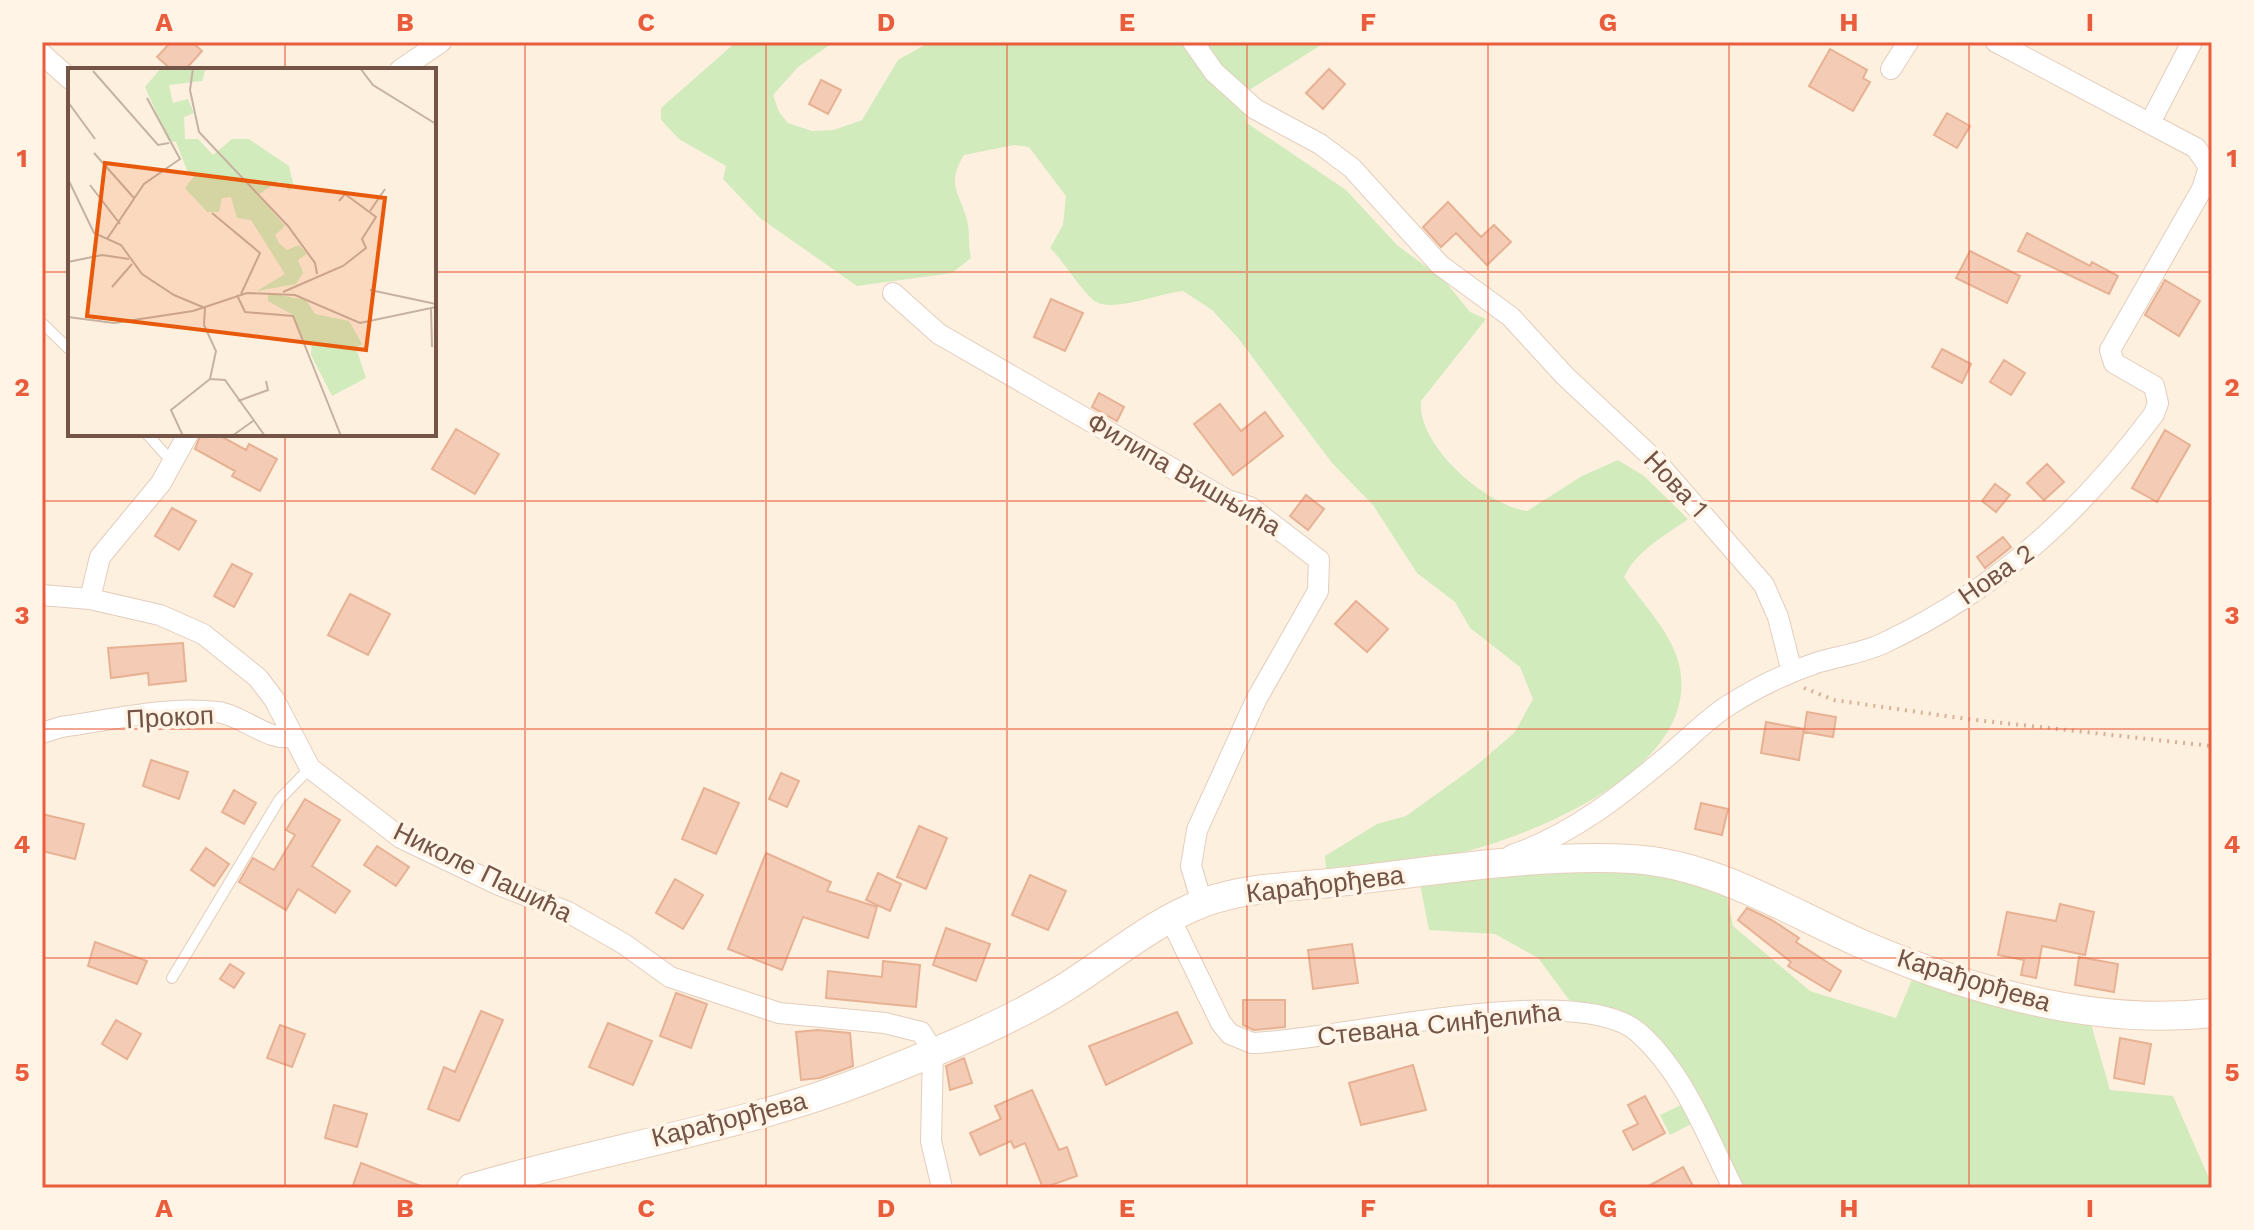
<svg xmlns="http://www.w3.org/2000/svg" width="2254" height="1230" viewBox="0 0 2254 1230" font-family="'Work Sans',sans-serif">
<rect width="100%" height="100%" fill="#fdf0df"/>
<path fill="#d1ebbd" d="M 736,42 L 834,42 L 798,67 L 773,95 L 779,112 L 788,123 L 812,131 L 834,130 L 862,120 L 898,60 L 930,42 L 1326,42 L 1241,95 L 1247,123 L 1346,190 L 1397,245 L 1444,280 L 1470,312 L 1486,319 L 1421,401 C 1417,446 1486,505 1527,511 L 1582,476 L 1618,460 L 1644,476 L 1688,519 C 1666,535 1636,551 1624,577 C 1643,604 1671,632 1679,664 C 1704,769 1531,836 1453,855 C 1413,865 1368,866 1326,869 L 1325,856 L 1377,824 L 1406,816 L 1477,765 L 1515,732 L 1533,699 L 1520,667 L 1470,628 L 1455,602 L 1417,573 L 1373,505 L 1332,463 L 1238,338 L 1212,310 L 1183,291 C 1161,293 1115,312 1096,302 C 1084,295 1063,260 1050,248 L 1063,225 L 1066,196 L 1029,147 L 1014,145 L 964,155 C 946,185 959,191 967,220 C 970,232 968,246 971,258 L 952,273 L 857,286 L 760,218 L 723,179 L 726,166 L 679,139 L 661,120 L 661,108 Z
M 1595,860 L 1726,890 L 1733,926 L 1810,991 L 1896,1018 L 1916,970 L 2089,1017 L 2110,1090 L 2173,1096 L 2212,1185 L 2208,1188 L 1743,1188 C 1731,1151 1670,1045 1640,1023 C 1620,1008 1593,1006 1570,1001 L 1538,958 L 1495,934 L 1429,930 L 1418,874 Z
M 1683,1104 L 1693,1123 L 1670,1135 L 1660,1115 Z"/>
<path fill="#f4cbb5" stroke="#e7b194" stroke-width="2" d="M 171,42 L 192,42 L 202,51 L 185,70 L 172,70 L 157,57 Z
M 1830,49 L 1867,70 L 1863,78 L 1870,82 L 1853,111 L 1809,86 Z
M 1329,69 L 1345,84 L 1323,109 L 1306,93 Z
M 821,80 L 841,90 L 828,114 L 809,104 Z
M 1947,113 L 1970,126 L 1957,148 L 1934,135 Z
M 1448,202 L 1481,237 L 1494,225 L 1511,242 L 1487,265 L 1456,233 L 1441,247 L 1423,227 Z
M 2027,233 L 2090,266 L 2092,262 L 2118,276 L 2109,294 L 2018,251 Z
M 1970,251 L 2020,276 L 2007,303 L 1956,278 Z
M 2165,280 L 2200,301 L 2179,336 L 2145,315 Z
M 1051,299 L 1083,313 L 1065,351 L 1034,337 Z
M 1942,349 L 1971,364 L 1962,383 L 1932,367 Z
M 2004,360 L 2025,373 L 2011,395 L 1990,382 Z
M 1099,393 L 1124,407 L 1117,421 L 1092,407 Z
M 1220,404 L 1241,431 L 1265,412 L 1283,436 L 1233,475 L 1194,424 Z
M 456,429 L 499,454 L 475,494 L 432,469 Z
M 2165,430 L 2190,445 L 2157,502 L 2132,488 Z
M 201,434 L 217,434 L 246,450 L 249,444 L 277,459 L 260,491 L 232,476 L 235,471 L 195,449 Z
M 2047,464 L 2064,482 L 2044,500 L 2027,483 Z
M 1995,484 L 2010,495 L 1996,512 L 1982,501 Z
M 1306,495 L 1324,509 L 1308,530 L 1290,516 Z
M 172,508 L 196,521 L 179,550 L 155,536 Z
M 2003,537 L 2011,547 L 1985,568 L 1977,557 Z
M 232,564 L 252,574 L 234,607 L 214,596 Z
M 350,594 L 390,614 L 368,655 L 328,635 Z
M 1356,601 L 1388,629 L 1367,652 L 1335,624 Z
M 183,643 L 186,681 L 149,685 L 148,673 L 111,678 L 108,648 Z
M 1807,712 L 1836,717 L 1833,737 L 1804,732 Z
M 1766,722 L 1804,729 L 1799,760 L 1761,753 Z
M 151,760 L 188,772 L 179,799 L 143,786 Z
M 781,773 L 799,781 L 787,807 L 769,799 Z
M 704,788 L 739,803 L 716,854 L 682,839 Z
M 234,790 L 256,803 L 244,824 L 222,812 Z
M 305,799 L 340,820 L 312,866 L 350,891 L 335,913 L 298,889 L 286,910 L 239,882 L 253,858 L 274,870 L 295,835 L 286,830 Z
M 1701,803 L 1728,809 L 1722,835 L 1695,829 Z
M 42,814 L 84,824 L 75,859 L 42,851 Z
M 919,826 L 947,838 L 926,889 L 897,877 Z
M 377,846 L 409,867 L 396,886 L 364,865 Z
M 206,848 L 229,864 L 214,886 L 191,870 Z
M 766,853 L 831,882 L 827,891 L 877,907 L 868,938 L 803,917 L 782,970 L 728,949 Z
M 878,873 L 901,884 L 890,911 L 866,900 Z
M 1030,875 L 1066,891 L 1048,930 L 1012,915 Z
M 675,879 L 703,895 L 683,929 L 656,913 Z
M 2060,904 L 2094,912 L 2085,955 L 2042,946 L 2036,978 L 2021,975 L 2024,960 L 1998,955 L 2007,912 L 2056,921 Z
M 1747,908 L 1772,920 L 1799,938 L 1796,942 L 1841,971 L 1830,991 L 1788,966 L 1791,962 L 1738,920 Z
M 946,928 L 990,944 L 976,981 L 933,965 Z
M 95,942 L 147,961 L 137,984 L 88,966 Z
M 1352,944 L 1358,983 L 1313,989 L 1308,950 Z
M 2079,957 L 2118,964 L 2114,992 L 2075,985 Z
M 883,961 L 920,965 L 916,1007 L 826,998 L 828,971 L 882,977 Z
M 230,964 L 244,973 L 234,988 L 220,979 Z
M 676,993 L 707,1004 L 691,1048 L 660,1036 Z
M 1243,1000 L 1285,1000 L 1285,1027 L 1254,1030 L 1243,1025 Z
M 481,1011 L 503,1020 L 459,1121 L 428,1109 L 444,1067 L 455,1072 Z
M 1177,1012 L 1192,1043 L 1106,1085 L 1089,1046 Z
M 116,1020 L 141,1034 L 127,1059 L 102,1044 Z
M 608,1023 L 652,1041 L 633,1085 L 589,1067 Z
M 280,1025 L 305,1034 L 292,1067 L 267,1058 Z
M 818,1030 L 850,1033 L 853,1066 L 820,1078 L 801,1080 L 796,1032 Z
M 2120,1038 L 2151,1044 L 2144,1084 L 2114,1078 Z
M 964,1058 L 972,1083 L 950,1090 L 946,1066 Z
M 1413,1065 L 1426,1110 L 1361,1125 L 1349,1083 Z
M 1032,1090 L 1059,1150 L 1067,1147 L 1077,1176 L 1043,1188 L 1025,1143 L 1014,1148 L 1011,1141 L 980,1155 L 970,1133 L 1001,1119 L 995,1106 Z
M 1645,1096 L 1665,1133 L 1633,1150 L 1623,1131 L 1638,1124 L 1628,1105 Z
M 334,1105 L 367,1114 L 357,1147 L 325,1138 Z
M 361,1163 L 423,1187 L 423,1188 L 352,1188 Z
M 1683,1167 L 1694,1188 L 1645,1188 Z"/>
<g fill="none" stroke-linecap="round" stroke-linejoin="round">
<g stroke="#e3cdbd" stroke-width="12">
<path id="lane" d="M 42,323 L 70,350
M 147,434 L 172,462
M 172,978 L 279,800 L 310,768"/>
</g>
<g stroke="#e3cdbd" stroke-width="22">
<path id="street" d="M 1193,42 L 1214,72 L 1255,109 L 1320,144 L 1352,168 L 1440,265 L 1511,317 L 1565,376 L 1655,460 L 1764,585 L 1778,617 L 1792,672
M 42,54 L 70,79
M 1891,69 L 1908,42
M 400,70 L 441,42
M 2150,123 L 2192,42
M 893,293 L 939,334 L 1227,500 L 1250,507 L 1319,560 L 1318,591 L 1256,700 L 1197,830 L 1191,866 L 1202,903
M 42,595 L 90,599 L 160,615 L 203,634 L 258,678 L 274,699 L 310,768 L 401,838 L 499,885 L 568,912 L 624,944 L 670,977 L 779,1013 L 885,1023 L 921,1032 L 933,1051 L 931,1141 L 942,1188
M 90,599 L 100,557 L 161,483 L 188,434
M 42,733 L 61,727 C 112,720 167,706 217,712 C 241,714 271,744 293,736
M 1512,855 C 1573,834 1620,796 1669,755 C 1689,738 1707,719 1729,705 C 1756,688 1786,673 1816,663 C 1839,656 1864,653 1886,642 C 1999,588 2080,513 2154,414 L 2158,403 L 2154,386 L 2114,363 L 2110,350 L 2202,189 L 2209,167 L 2196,148 L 1996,42
M 1171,920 L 1221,1023 L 1230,1034 L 1252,1043 C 1337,1041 1578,978 1639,1033 C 1684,1073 1707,1136 1733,1188"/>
</g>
<g stroke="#e9ceba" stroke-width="30">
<path id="secondary" d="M 471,1188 C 603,1149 742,1128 870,1078 C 931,1054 997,1028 1054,994 C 1104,965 1148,924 1203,903 C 1244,887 1295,887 1339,882 C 1435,871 1535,854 1632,859 C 1715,864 1789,912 1864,945 C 1971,991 2095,1026 2212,1013"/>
</g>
<path stroke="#d8af99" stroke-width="4" stroke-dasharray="2 6" stroke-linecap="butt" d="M 1804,688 L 1834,700 L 1967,719 L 2212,746"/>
<use href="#lane" stroke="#fff" stroke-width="10"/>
<use href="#street" stroke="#fff" stroke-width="20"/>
<use href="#secondary" stroke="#fff" stroke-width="28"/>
</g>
<path fill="none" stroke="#e95d3c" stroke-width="2" stroke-opacity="0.55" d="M 285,42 L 285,70M 525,42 L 525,1188M 766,42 L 766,1188M 1007,42 L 1007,1188M 1247,42 L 1247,1188M 1488,42 L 1488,1188M 1729,42 L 1729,1188M 1969,42 L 1969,1188M 42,272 L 70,272M 434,272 L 2212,272M 285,434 L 285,1188M 42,501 L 2212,501M 42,729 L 2212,729M 42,958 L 2212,958"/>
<g text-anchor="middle" stroke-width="7" stroke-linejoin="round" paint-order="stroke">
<g font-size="26" fill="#745446" stroke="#fff4e6">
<text transform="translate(1184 474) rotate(30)" y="9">Филипа Вишњића</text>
<text transform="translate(1676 484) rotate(47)" y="9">Нова 1</text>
<text transform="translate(1996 574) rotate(-35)" y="9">Нова 2</text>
<text transform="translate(170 717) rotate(-3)" y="9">Прокоп</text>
<text transform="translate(483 872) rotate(26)" y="9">Николе Пашића</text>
<text transform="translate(1325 884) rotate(-7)" y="9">Карађорђева</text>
<text transform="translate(1974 980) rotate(17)" y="9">Карађорђева</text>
<text transform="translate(1439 1024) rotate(-6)" y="9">Стевана Синђелића</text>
<text transform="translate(729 1119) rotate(-14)" y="9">Карађорђева</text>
</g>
</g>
<g transform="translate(68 68)">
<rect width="368" height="368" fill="#fdf0df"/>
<path d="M 93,0 L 138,0 L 134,13 L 101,17 L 105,35 L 120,31 L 126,45 L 116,49 L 117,71 L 130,71 L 145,87 L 164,71 L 181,71 L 221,98 L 226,119 L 221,122 L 211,113 L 190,127 L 217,158 L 207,167 L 211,175 L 219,182 L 231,177 L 239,186 L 230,192 L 235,205 L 228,216 L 189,223 L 217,206 L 183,152 L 169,150 L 163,129 L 154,130 L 151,144 L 139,144 L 117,120 L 127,107 L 120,105 L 108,74 L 101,73 L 77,19 ZM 200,225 L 238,232 L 247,246 L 281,253 L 294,276 L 288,280 L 298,310 L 264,328 L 243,287 L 244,274 L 236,275 L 225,247 L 200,233 Z" fill="#d1ebbd"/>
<path fill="none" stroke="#c6b2a2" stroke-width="2" d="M 125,0 L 122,22 L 131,64 L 220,158 L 247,195 L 249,206M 292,0 L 305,17 L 368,56M 25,3 L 90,77 L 101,75M 0,34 L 27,71M 26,85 L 66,130M 0,111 L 26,165 L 53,177 L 74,206 L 106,227 L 137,240M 22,117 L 52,156M 302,143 L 317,121M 144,145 L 192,185 L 173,226M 39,171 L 76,116 L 112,91 L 79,30M 0,194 L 34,187 L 61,191M 44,219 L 64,196M 302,222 L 368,236M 215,224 L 275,198 L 298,180 L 294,171 L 308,149 L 277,126 L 271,133M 169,227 L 177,244 L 225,248 L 273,368M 137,240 L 136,257 L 148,283 L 142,311M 363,241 L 364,279M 0,249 L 46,255 L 125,243 L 179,225 L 227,227 L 292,255 L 368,239M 142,311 L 157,312 L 197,368M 170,333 L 200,322 L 198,313M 115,368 L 103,342 L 142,311M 164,368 L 185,353"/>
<path fill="#e8590c" fill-opacity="0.15" stroke="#e8590c" stroke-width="4" d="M 37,95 L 317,130 L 298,282 L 19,248 Z"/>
<rect width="368" height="368" fill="none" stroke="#745446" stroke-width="4"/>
</g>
<rect width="2254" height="1230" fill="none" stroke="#fff4e6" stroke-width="88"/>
<rect x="44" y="44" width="2166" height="1142" fill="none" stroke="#e95d3c" stroke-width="3"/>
<g font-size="26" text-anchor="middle" font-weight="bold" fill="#e95d3c">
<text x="164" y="31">A</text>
<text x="405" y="31">B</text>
<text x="646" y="31">C</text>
<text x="886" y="31">D</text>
<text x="1127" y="31">E</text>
<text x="1368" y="31">F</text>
<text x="1608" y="31">G</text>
<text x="1849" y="31">H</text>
<text x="2090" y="31">I</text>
<text x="22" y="167">1</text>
<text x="2232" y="167">1</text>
<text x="22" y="396">2</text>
<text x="2232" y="396">2</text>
<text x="22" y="624">3</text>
<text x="2232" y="624">3</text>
<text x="22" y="853">4</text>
<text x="2232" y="853">4</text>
<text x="22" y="1081">5</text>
<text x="2232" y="1081">5</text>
<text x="164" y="1217">A</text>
<text x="405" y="1217">B</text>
<text x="646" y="1217">C</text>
<text x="886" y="1217">D</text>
<text x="1127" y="1217">E</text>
<text x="1368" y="1217">F</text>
<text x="1608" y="1217">G</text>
<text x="1849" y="1217">H</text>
<text x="2090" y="1217">I</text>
</g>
</svg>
